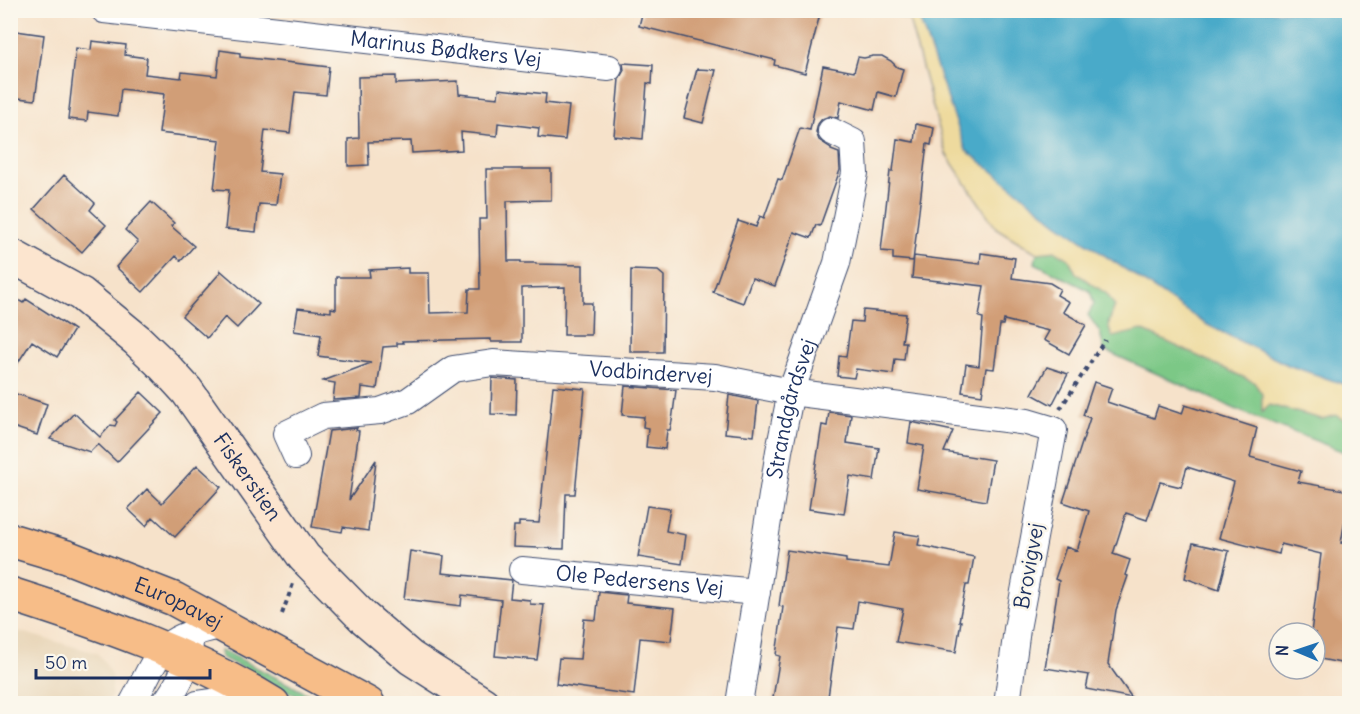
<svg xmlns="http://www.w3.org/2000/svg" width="1360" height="714" viewBox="0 0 1360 714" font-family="Delius,sans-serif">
<rect width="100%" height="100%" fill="#fbf7ec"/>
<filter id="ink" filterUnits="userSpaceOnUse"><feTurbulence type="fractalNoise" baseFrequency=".0167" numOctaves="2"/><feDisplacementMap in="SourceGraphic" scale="12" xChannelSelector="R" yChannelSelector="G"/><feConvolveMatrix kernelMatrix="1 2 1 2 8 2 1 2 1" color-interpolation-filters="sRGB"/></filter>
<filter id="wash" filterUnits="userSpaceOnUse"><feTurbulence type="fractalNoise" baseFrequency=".008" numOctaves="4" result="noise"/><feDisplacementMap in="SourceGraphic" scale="24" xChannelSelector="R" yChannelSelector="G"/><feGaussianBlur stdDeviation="1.35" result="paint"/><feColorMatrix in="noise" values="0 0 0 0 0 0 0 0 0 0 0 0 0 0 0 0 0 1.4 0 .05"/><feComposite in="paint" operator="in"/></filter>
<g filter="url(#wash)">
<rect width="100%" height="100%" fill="#f6e2ca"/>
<path fill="#e8d5b8" d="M 10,629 L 97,653 L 105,662 L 112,678 L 112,696 L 108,703 L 11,703 Z"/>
<path fill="#7bc886" stroke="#4b7c72" stroke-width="1.5" d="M 1056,251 L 1069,259 L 1076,273 L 1107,294 L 1115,306 L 1108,324 L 1142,330 L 1254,382 L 1270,405 L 1322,419 L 1336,415 L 1349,422 L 1349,454 L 1242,412 L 1104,350 L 1100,332 L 1088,315 L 1094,304 L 1090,291 L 1035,263 L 1037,253 Z
M 220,651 L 226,652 L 325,703 L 311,703 L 221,657 Z"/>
<path fill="#eeda9e" stroke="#84847e" stroke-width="1.5" d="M 886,11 L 917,12 L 967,150 L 1057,223 L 1206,324 L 1288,365 L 1349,386 L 1349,422 L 1336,415 L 1322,419 L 1270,405 L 1262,412 L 1262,394 L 1254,382 L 1142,330 L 1113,337 C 1105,327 1111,317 1115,306 L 1107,294 L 1076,273 L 1069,259 L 1056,251 L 1037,253 L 996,228 L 946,154 L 909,20 Z"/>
<path fill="#4aaac9" stroke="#326c94" stroke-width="1.5" d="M 914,11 L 1349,11 L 1349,386 L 1288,365 L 1206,324 L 1057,223 L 966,150 L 917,12 Z"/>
<g id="blocks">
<path fill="#d19e77" d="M 643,10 L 821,10 L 805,73 L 774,65 L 775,60 L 639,26 Z
M 16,31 L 44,35 L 35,100 L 10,97 L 10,64 Z
M 92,41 L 126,45 L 125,55 L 147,58 L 145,74 L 181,78 L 182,72 L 217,76 L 220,50 L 240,53 L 240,57 L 329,67 L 326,95 L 295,92 L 290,133 L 265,130 L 260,172 L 280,174 L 276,205 L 259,204 L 256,232 L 225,229 L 229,190 L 214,189 L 220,140 L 159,133 L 164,94 L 121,89 L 118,116 L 88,112 L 87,121 L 68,119 L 76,48 L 91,50 Z
M 873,56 L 882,56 L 891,61 L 897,67 L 903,69 L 896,97 L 878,92 L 874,110 L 841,101 L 838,118 L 830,116 L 822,119 L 818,124 L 816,132 L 819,140 L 831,148 L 831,150 L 839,153 L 840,170 L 820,226 L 816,225 L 811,238 L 794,232 L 775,286 L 752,278 L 743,303 L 713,292 L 738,221 L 756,227 L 760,216 L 764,218 L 778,179 L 782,180 L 800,128 L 810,130 L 823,66 L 854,72 L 858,57 L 864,58 Z
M 623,63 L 653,65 L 652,84 L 647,83 L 643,139 L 614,136 L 619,79 L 624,70 Z
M 697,69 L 716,70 L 703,123 L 684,118 Z
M 396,76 L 396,84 L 458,81 L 459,94 L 498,98 L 499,89 L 546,94 L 545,103 L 569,106 L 565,140 L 538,137 L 539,128 L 498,123 L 497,136 L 461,132 L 462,150 L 412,153 L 411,141 L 368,142 L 369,165 L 348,166 L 348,139 L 359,138 L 358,77 Z
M 916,124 L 934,128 L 931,145 L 927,144 L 913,261 L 893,259 L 893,252 L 881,251 L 890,171 L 893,171 L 897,139 L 914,142 Z
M 486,169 L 551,169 L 551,200 L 507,201 L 508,261 L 521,261 L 521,263 L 536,263 L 536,264 L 583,265 L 583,303 L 592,303 L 591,335 L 564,335 L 565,287 L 522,288 L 522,342 L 491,342 L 491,339 L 402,341 L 403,343 L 397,343 L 397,346 L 383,347 L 377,389 L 362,387 L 361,398 L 333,400 L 335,383 L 323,381 L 371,363 L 318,356 L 321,335 L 294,331 L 298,308 L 331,312 L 331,308 L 336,309 L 336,277 L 370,277 L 369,270 L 408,268 L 408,273 L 429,273 L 430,313 L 468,312 L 469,289 L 480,289 L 479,219 L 487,219 Z
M 64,175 L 95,203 L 90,210 L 106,225 L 82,252 L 34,209 Z
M 151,202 L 174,223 L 171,226 L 194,246 L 181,261 L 176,256 L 143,292 L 116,267 L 138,242 L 125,230 Z
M 981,253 L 1015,258 L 1012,278 L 1050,283 L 1060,289 L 1057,295 L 1069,302 L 1063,312 L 1086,325 L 1069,354 L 1044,340 L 1049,331 L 1004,320 L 1003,325 L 1000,325 L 994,369 L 986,368 L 982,395 L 962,392 L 966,364 L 979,366 L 983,318 L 979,317 L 984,286 L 912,278 L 914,256 L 980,264 Z
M 220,270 L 259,304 L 237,328 L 225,317 L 207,338 L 182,316 L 220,273 Z
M 631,270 L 658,271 L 664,276 L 663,352 L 630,352 Z
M 10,295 L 23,303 L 26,299 L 74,330 L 57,357 L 32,341 L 10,375 Z
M 863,310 L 906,314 L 902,342 L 906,342 L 904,360 L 895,359 L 893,374 L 856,369 L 854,378 L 837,376 L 839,356 L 846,357 L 851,321 L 862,322 Z
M 1047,367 L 1068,374 L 1052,405 L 1032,394 Z
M 492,378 L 517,380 L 516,415 L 491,414 Z
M 1094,382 L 1112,388 L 1107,402 L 1154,418 L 1158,406 L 1182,414 L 1185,405 L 1257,428 L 1250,457 L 1301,471 L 1298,482 L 1350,491 L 1341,543 L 1350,544 L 1350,642 L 1346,664 L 1315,658 L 1315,633 L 1311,633 L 1321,554 L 1281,544 L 1279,554 L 1219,538 L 1234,482 L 1187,467 L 1181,487 L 1160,482 L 1147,520 L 1126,513 L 1113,554 L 1130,560 L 1125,575 L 1128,576 L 1116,610 L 1108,664 L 1132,698 L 1086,689 L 1089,675 L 1045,668 L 1059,581 L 1055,579 L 1066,547 L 1077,551 L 1089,511 L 1063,502 L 1090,418 L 1083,415 Z
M 553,386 L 585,389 L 575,494 L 566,494 L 564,549 L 513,547 L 514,526 L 519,526 L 519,522 L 539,523 Z
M 625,386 L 676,390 L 672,421 L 670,430 L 667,430 L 665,449 L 646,447 L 648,428 L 643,427 L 644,417 L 622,415 Z
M 10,392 L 47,404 L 37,435 L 10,426 Z
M 141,392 L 163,413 L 117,462 L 98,444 L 90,452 L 50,439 L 74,413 L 100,437 L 111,425 L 115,426 L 117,422 L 115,420 Z
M 729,395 L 758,401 L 754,436 L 725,433 Z
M 829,412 L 851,415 L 847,443 L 879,448 L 874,480 L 850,476 L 844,514 L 809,509 L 822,425 L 827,426 Z
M 911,422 L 953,431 L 944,452 L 993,460 L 986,501 L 917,489 L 924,446 L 908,443 Z
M 357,428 L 356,430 L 359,431 L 349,500 L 376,460 L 368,531 L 343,527 L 342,532 L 312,527 L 329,431 Z
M 197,465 L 221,487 L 175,537 L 153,517 L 146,526 L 128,509 L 147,489 L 162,503 Z
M 647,506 L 670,509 L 666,531 L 686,535 L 682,564 L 638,557 Z
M 895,532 L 920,536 L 918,545 L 974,557 L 969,585 L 966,585 L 959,621 L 961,621 L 956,652 L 896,642 L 903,609 L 858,601 L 854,629 L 838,627 L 827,704 L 772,704 L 780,656 L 776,655 L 783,607 L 779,606 L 787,550 L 846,559 L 846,562 L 889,567 Z
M 1193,543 L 1229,551 L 1219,590 L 1185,578 Z
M 410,551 L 444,556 L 442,573 L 512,580 L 510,598 L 530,600 L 530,604 L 544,605 L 537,660 L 495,656 L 501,600 L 462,595 L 461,606 L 404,599 Z
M 599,592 L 627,595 L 626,603 L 675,608 L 671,641 L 640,638 L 634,695 L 556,684 L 559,658 L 580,659 L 584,619 L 596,620 Z"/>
</g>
</g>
<g filter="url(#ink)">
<use href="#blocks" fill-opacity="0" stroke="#3c4a6e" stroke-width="1.5"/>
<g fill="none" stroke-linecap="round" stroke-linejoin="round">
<g stroke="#3c4a6e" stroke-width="28">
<g id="street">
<path id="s1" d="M 104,10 L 609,68"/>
<path id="s2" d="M 296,456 L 286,434 L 323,416 L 380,411 L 408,401 L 453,369 L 493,363 L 715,377 L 791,392 L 1027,422 L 1054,430 L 1017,629 L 1007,704"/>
<path id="s3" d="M 522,570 L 757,592"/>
<path d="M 132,704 C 143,686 153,656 170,644 C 184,633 206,630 223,625"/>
<path d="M 164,704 C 178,686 190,665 190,641"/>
<path d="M 198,704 L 213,702 L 229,704"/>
<path id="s4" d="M 739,704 L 779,451 L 791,392 L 837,263 L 855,173 L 853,142 L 831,131"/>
</g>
</g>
<g stroke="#3c4a6e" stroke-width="36">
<g id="secondary">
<path id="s5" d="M 10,255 L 81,294 L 137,340 L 164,366 L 187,391 L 304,557 L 363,617 L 411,658 L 483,704"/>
</g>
</g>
<g stroke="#3c4a6e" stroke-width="36">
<g id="primary">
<path id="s6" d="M 10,540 L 67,557 L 174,599 L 368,704"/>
<path d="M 10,594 C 101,623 192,654 273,704"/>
</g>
</g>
<path stroke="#3c4a6e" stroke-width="4" stroke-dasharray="4.5 4.5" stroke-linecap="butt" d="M 1060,409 L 1105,340
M 282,614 L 293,584"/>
<use href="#street" stroke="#fff" stroke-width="26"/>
<use href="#secondary" stroke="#fce5cf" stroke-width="33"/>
<use href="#primary" stroke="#f7bd88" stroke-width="33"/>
</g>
</g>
<g text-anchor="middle" stroke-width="5" stroke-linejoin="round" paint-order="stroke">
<g font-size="21" fill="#1b2f5e" stroke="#fbf7ec">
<text dy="7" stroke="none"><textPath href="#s1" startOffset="344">Marinus Bødkers Vej</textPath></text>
<text dy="7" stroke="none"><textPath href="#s2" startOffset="406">Vodbindervej</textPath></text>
<text dy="7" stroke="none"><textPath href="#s4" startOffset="300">Strandgårdsvej</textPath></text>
<text dy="7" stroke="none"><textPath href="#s5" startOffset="330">Fiskerstien</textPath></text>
<text transform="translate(1029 566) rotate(-80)" y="7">Brovigvej</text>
<text dy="7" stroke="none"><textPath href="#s3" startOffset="118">Ole Pedersens Vej</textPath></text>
<text dy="7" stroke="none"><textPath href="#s6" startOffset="180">Europavej</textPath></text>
</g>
</g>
<rect width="1360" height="714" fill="none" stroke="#fbf7ec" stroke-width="36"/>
<g transform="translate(1297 651) rotate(272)"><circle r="28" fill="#fbf7ec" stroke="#a1a7b3" stroke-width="1.5"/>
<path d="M0-4.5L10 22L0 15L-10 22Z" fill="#1f6fb2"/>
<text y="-9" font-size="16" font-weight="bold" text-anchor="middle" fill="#1b2f5e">N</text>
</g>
<path d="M36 669v9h174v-9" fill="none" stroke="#1b2f5e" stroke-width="3"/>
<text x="45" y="669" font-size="18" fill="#1b2f5e" stroke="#fbf7ec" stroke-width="4.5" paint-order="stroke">50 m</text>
</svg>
